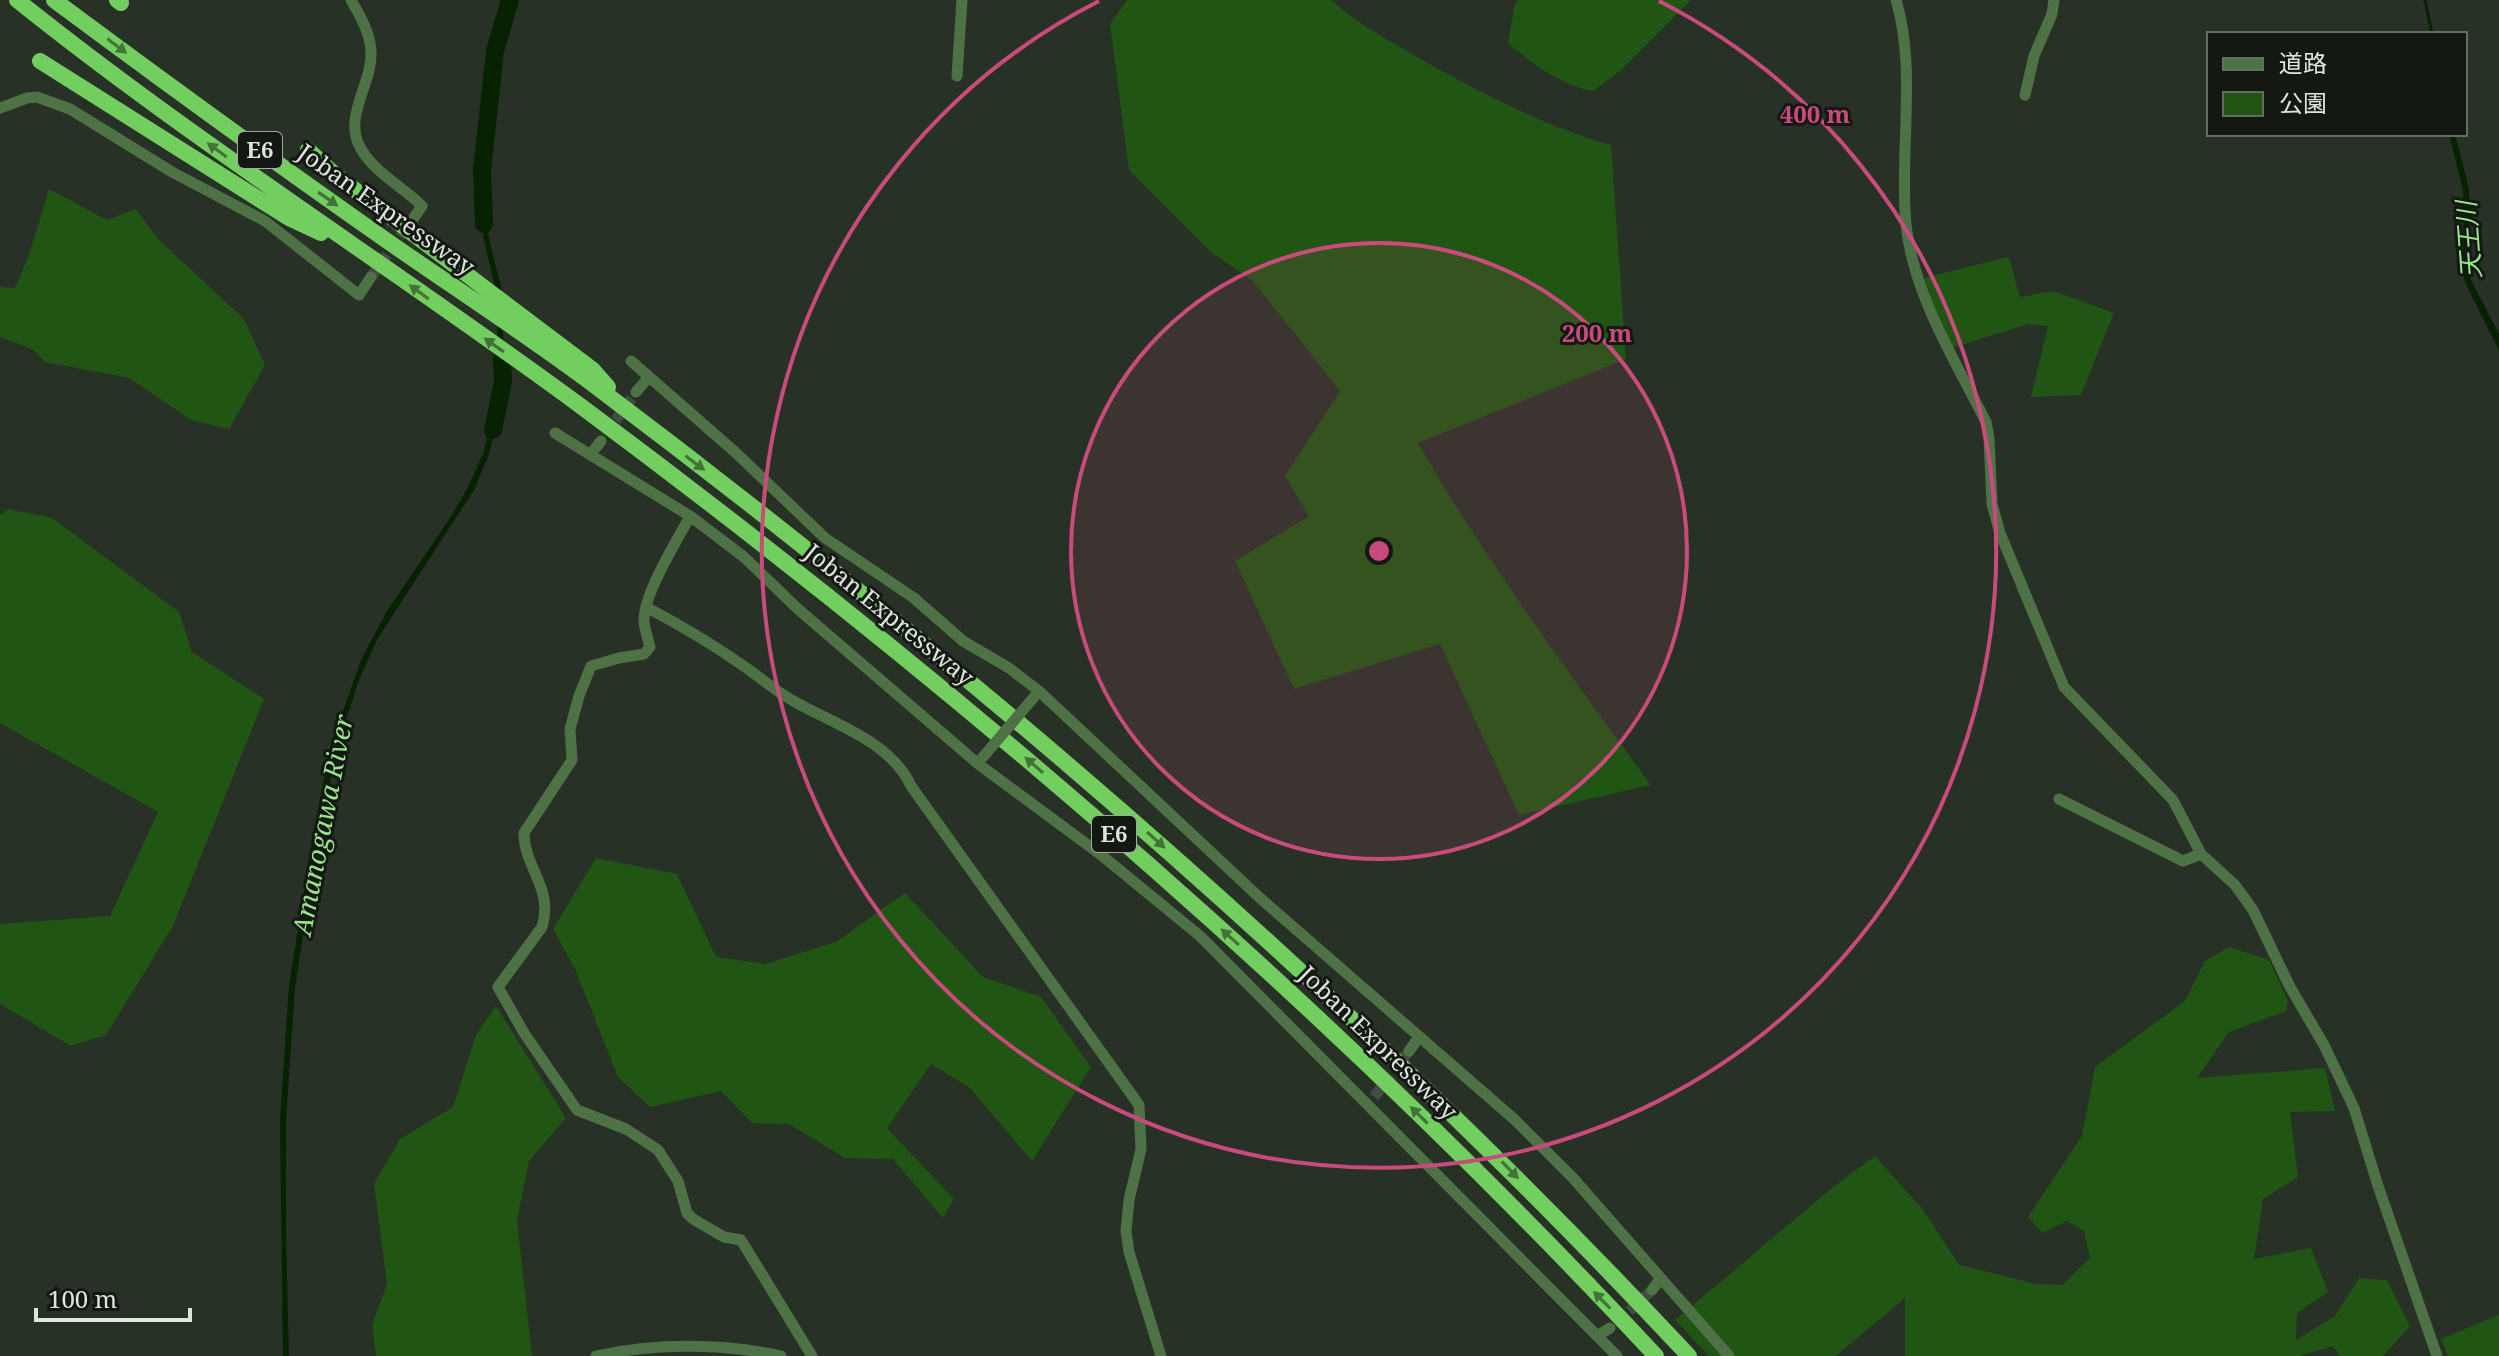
<svg xmlns="http://www.w3.org/2000/svg" width="2499" height="1356" viewBox="0 0 2499 1356" font-family="'Noto Serif','Noto Sans JP',serif">
<rect width="100%" height="100%" fill="#283126"/>
<path fill="#205513" d="M 1127,0 L 1331,0 C 1358,24 1388,40 1419,58 C 1481,93 1543,126 1611,145 L 1626,359 L 1418,443 C 1487,562 1569,674 1651,785 L 1519,815 L 1440,644 L 1294,689 L 1235,561 L 1309,516 L 1285,476 L 1340,391 L 1253,281 L 1212,253 L 1129,170 L 1110,24 Z
M 1519,0 L 1691,0 L 1620,71 L 1593,91 C 1558,84 1535,65 1508,43 L 1515,4 Z
M 49,189 L 107,220 L 136,209 L 157,238 L 244,319 L 265,365 L 229,429 L 191,420 L 129,378 L 45,362 L 32,349 L 0,337 L 0,287 L 15,288 L 28,258 Z
M 2009,257 L 2020,297 L 2053,291 L 2114,313 L 2081,395 L 2031,397 L 2048,326 L 2029,324 L 1951,348 L 1938,319 L 1924,278 Z
M 8,509 L 52,518 L 179,612 L 192,652 L 264,699 L 173,926 L 106,1035 L 71,1046 L 0,1004 L 0,924 L 110,916 L 158,812 L 0,723 L 0,515 Z
M 596,858 L 677,874 L 716,957 L 765,964 L 836,942 L 905,893 L 983,977 L 1041,997 L 1091,1067 L 1032,1161 L 970,1088 L 931,1064 L 887,1128 L 954,1199 L 943,1218 L 893,1159 L 845,1158 L 789,1124 L 752,1123 L 721,1091 L 650,1107 L 618,1077 L 575,969 L 553,929 Z
M 2229,947 L 2269,960 L 2288,1001 L 2286,1011 L 2229,1032 L 2197,1078 L 2325,1068 L 2335,1111 L 2290,1112 L 2298,1177 L 2263,1199 L 2254,1259 L 2311,1248 L 2328,1292 L 2297,1313 L 2296,1340 L 2335,1316 L 2359,1278 L 2387,1280 L 2410,1326 L 2383,1356 L 2340,1356 L 2333,1346 L 2300,1356 L 1905,1356 L 1905,1298 L 1836,1356 L 1709,1356 L 1675,1320 L 1837,1184 L 1875,1156 L 1924,1211 L 1959,1265 L 2036,1284 L 2062,1285 L 2090,1258 L 2084,1231 L 2067,1221 L 2042,1233 L 2028,1217 L 2082,1136 L 2095,1067 L 2185,1001 L 2205,961 Z
M 496,1006 L 566,1118 L 529,1161 L 517,1220 L 532,1356 L 376,1356 L 372,1325 L 387,1284 L 374,1184 L 400,1139 L 453,1107 L 476,1035 Z
M 2499,1315 L 2499,1356 L 2448,1356 L 2441,1339 Z"/>
<path fill="#062201" d="M 2449,134 L 2455,134 L 2469,189 L 2470,278 L 2499,334 L 2499,351 L 2464,280 L 2463,190 Z
M 479,202 L 484,202 L 489,239 L 501,287 L 505,383 L 500,382 L 495,287 L 484,240 Z
M 496,405 L 501,407 L 488,457 L 474,490 L 378,638 L 359,680 L 337,747 L 318,840 L 295,987 L 286,1120 L 286,1237 L 289,1356 L 283,1356 L 280,1119 L 289,986 L 312,839 L 331,745 L 361,660 L 387,611 L 452,515 L 468,487 L 483,454 Z"/>
<g fill="none" stroke-linecap="round" stroke-linejoin="round">
<path stroke="#062201" stroke-width="3" d="M 2425,0 L 2432,34"/>
<path stroke="#062201" stroke-width="18" d="M 484,224 L 482,170 L 495,51 L 510,0
M 493,430 L 503,382 L 502,360"/>
<path stroke="#434c42" stroke-width="11" stroke-dasharray="11 5.5" stroke-linecap="butt" d="M 371,277 L 410,222
M 606,434 L 636,392
M 1374,1097 L 1409,1051
M 1617,1322 L 1652,1290"/>
<path stroke="#4e7246" stroke-width="11" d="M 351,0 C 360,16 370,32 371,51 C 373,83 343,116 360,147 C 373,172 402,186 422,206 L 413,219
M 1896,0 C 1917,69 1899,153 1906,225 C 1914,296 1955,360 1986,422 L 1989,438 L 1992,504 L 2000,533 L 2064,687 L 2173,800 L 2201,854 L 2235,885 L 2253,910 L 2290,987 L 2324,1045 L 2354,1108 L 2378,1186 L 2437,1356
M 957,76 L 962,0
M 2025,95 L 2034,56 L 2052,14 L 2054,0
M 0,108 L 27,98 L 37,97 L 70,109 L 172,172 L 265,221 L 359,295 L 371,277
M 631,361 L 735,452 L 825,538 L 914,598 L 963,641 L 1009,668 L 1039,691 L 1260,898 L 1514,1119 L 1573,1178 L 1729,1356
M 636,392 L 648,378
M 555,433 L 690,516 L 744,557 L 798,609 L 977,763 L 1100,854 L 1200,936 L 1617,1356
M 590,455 L 601,441
M 690,516 C 677,541 643,594 644,622 C 645,630 648,639 650,647 L 644,654 L 619,658 L 591,666 L 579,696 L 570,729 L 572,760 L 524,833 C 524,868 554,888 542,927 L 498,987 L 524,1033 L 577,1110 L 626,1129 L 658,1150 L 678,1181 L 687,1213 L 693,1219 L 724,1237 L 741,1240 L 812,1356
M 646,607 C 680,625 714,645 745,667 C 760,677 774,690 790,699 C 832,724 890,740 911,786 L 1139,1105 L 1141,1149 L 1129,1200 L 1126,1231 L 1129,1252 L 1161,1356
M 2059,799 L 2183,861 L 2201,854
M 1409,1051 L 1419,1037
M 1652,1290 L 1660,1279
M 1597,1336 L 1610,1328
M 596,1356 C 654,1343 723,1343 781,1356"/>
<path stroke="#72ce5e" stroke-width="16" d="M 17,0 C 198,145 395,269 582,407 C 965,692 1330,1006 1656,1356
M 54,0 C 163,81 273,161 383,238 C 453,287 526,334 594,385 C 985,679 1355,999 1689,1356
M 117,0 L 121,3
M 40,61 L 289,218 L 321,233
M 308,150 L 334,174 L 593,370 L 608,387"/>
<path stroke="#4e7246" stroke-width="11" d="M 983,757 L 1035,696"/>
</g>
<defs><path id="oneway-solid" d="M-6-.8H1V-3.2L6.5 0L1 3.2V.8H-6Z" transform="scale(2)"/></defs>
<g fill="#437338">
<use href="#oneway-solid" transform="translate(117 46) rotate(37)"/>
<use href="#oneway-solid" transform="translate(217 150) rotate(-144)"/>
<use href="#oneway-solid" transform="translate(328 199) rotate(35)"/>
<use href="#oneway-solid" transform="translate(419 292) rotate(-144)"/>
<use href="#oneway-solid" transform="translate(494 345) rotate(-145)"/>
<use href="#oneway-solid" transform="translate(695 463) rotate(37)"/>
<use href="#oneway-solid" transform="translate(1034 765) rotate(-139)"/>
<use href="#oneway-solid" transform="translate(1156 840) rotate(42)"/>
<use href="#oneway-solid" transform="translate(1230 937) rotate(-138)"/>
<use href="#oneway-solid" transform="translate(1419 1115) rotate(-136)"/>
<use href="#oneway-solid" transform="translate(1510 1170) rotate(46)"/>
<use href="#oneway-solid" transform="translate(1602 1300) rotate(-134)"/>
</g>
<circle cx="1379" cy="551" r="308" fill="#c94b7c" fill-opacity=".12"/>
<g fill="none" stroke="#c94b7c" stroke-width="4">
<circle cx="1379" cy="551" r="308"/>
<path d="M1659 1A617 617 0 1 1 1099 1"/>
</g>
<g text-anchor="middle" stroke-width="6" stroke-linejoin="round" paint-order="stroke">
<g fill="#141813" stroke="#a2a8a1" stroke-width="2">
<rect x="238" y="132" width="44" height="36" rx="6"/>
<rect x="1092" y="816" width="44" height="36" rx="6"/>
</g>
<g font-size="22" font-weight="bold" fill="#dfe5de">
<text x="260" y="158">E6</text>
<text x="1114" y="842">E6</text>
</g>
<g font-size="24" fill="#dfe5de" stroke="#141813">
<text transform="translate(386 210) rotate(35)" y="8">Joban Expressway</text>
<text transform="translate(889 615) rotate(39)" y="8">Joban Expressway</text>
<text transform="translate(1378 1043) rotate(44)" y="8">Joban Expressway</text>
</g>
<g font-size="26" font-style="italic" fill="#99e589" stroke="#141813">
<text transform="translate(2469 240) rotate(-94)" y="9">天王川</text>
<text transform="translate(323 825) rotate(-79)" y="9">Amanogawa River</text>
</g>
</g>
<circle cx="1379" cy="551" r="12" fill="#c94b7c" stroke="#141813" stroke-width="4"/>
<g font-size="24" text-anchor="middle" font-weight="bold" fill="#c94b7c" stroke="#141813" stroke-width="6" stroke-linejoin="round" paint-order="stroke">
<text x="1815" y="123">400 m</text>
<text x="1597" y="342">200 m</text>
</g>
<rect x="2207" y="32" width="260" height="104" fill="#141813" stroke="#656a64" stroke-width="2"/>
<rect x="2223" y="58" width="40" height="12" fill="#4e7246" stroke="#656a64" stroke-width="2"/>
<text x="2279" y="72" font-size="24" fill="#dfe5de">道路</text>
<rect x="2223" y="92" width="40" height="24" fill="#205513" stroke="#656a64" stroke-width="2"/>
<text x="2279" y="112" font-size="24" fill="#dfe5de">公園</text>
<path d="M36 1308v12h154v-12" fill="none" stroke="#dfe5de" stroke-width="4"/>
<text x="48" y="1308" font-size="24" fill="#dfe5de" stroke="#141813" stroke-width="6" paint-order="stroke">100 m</text>
</svg>
